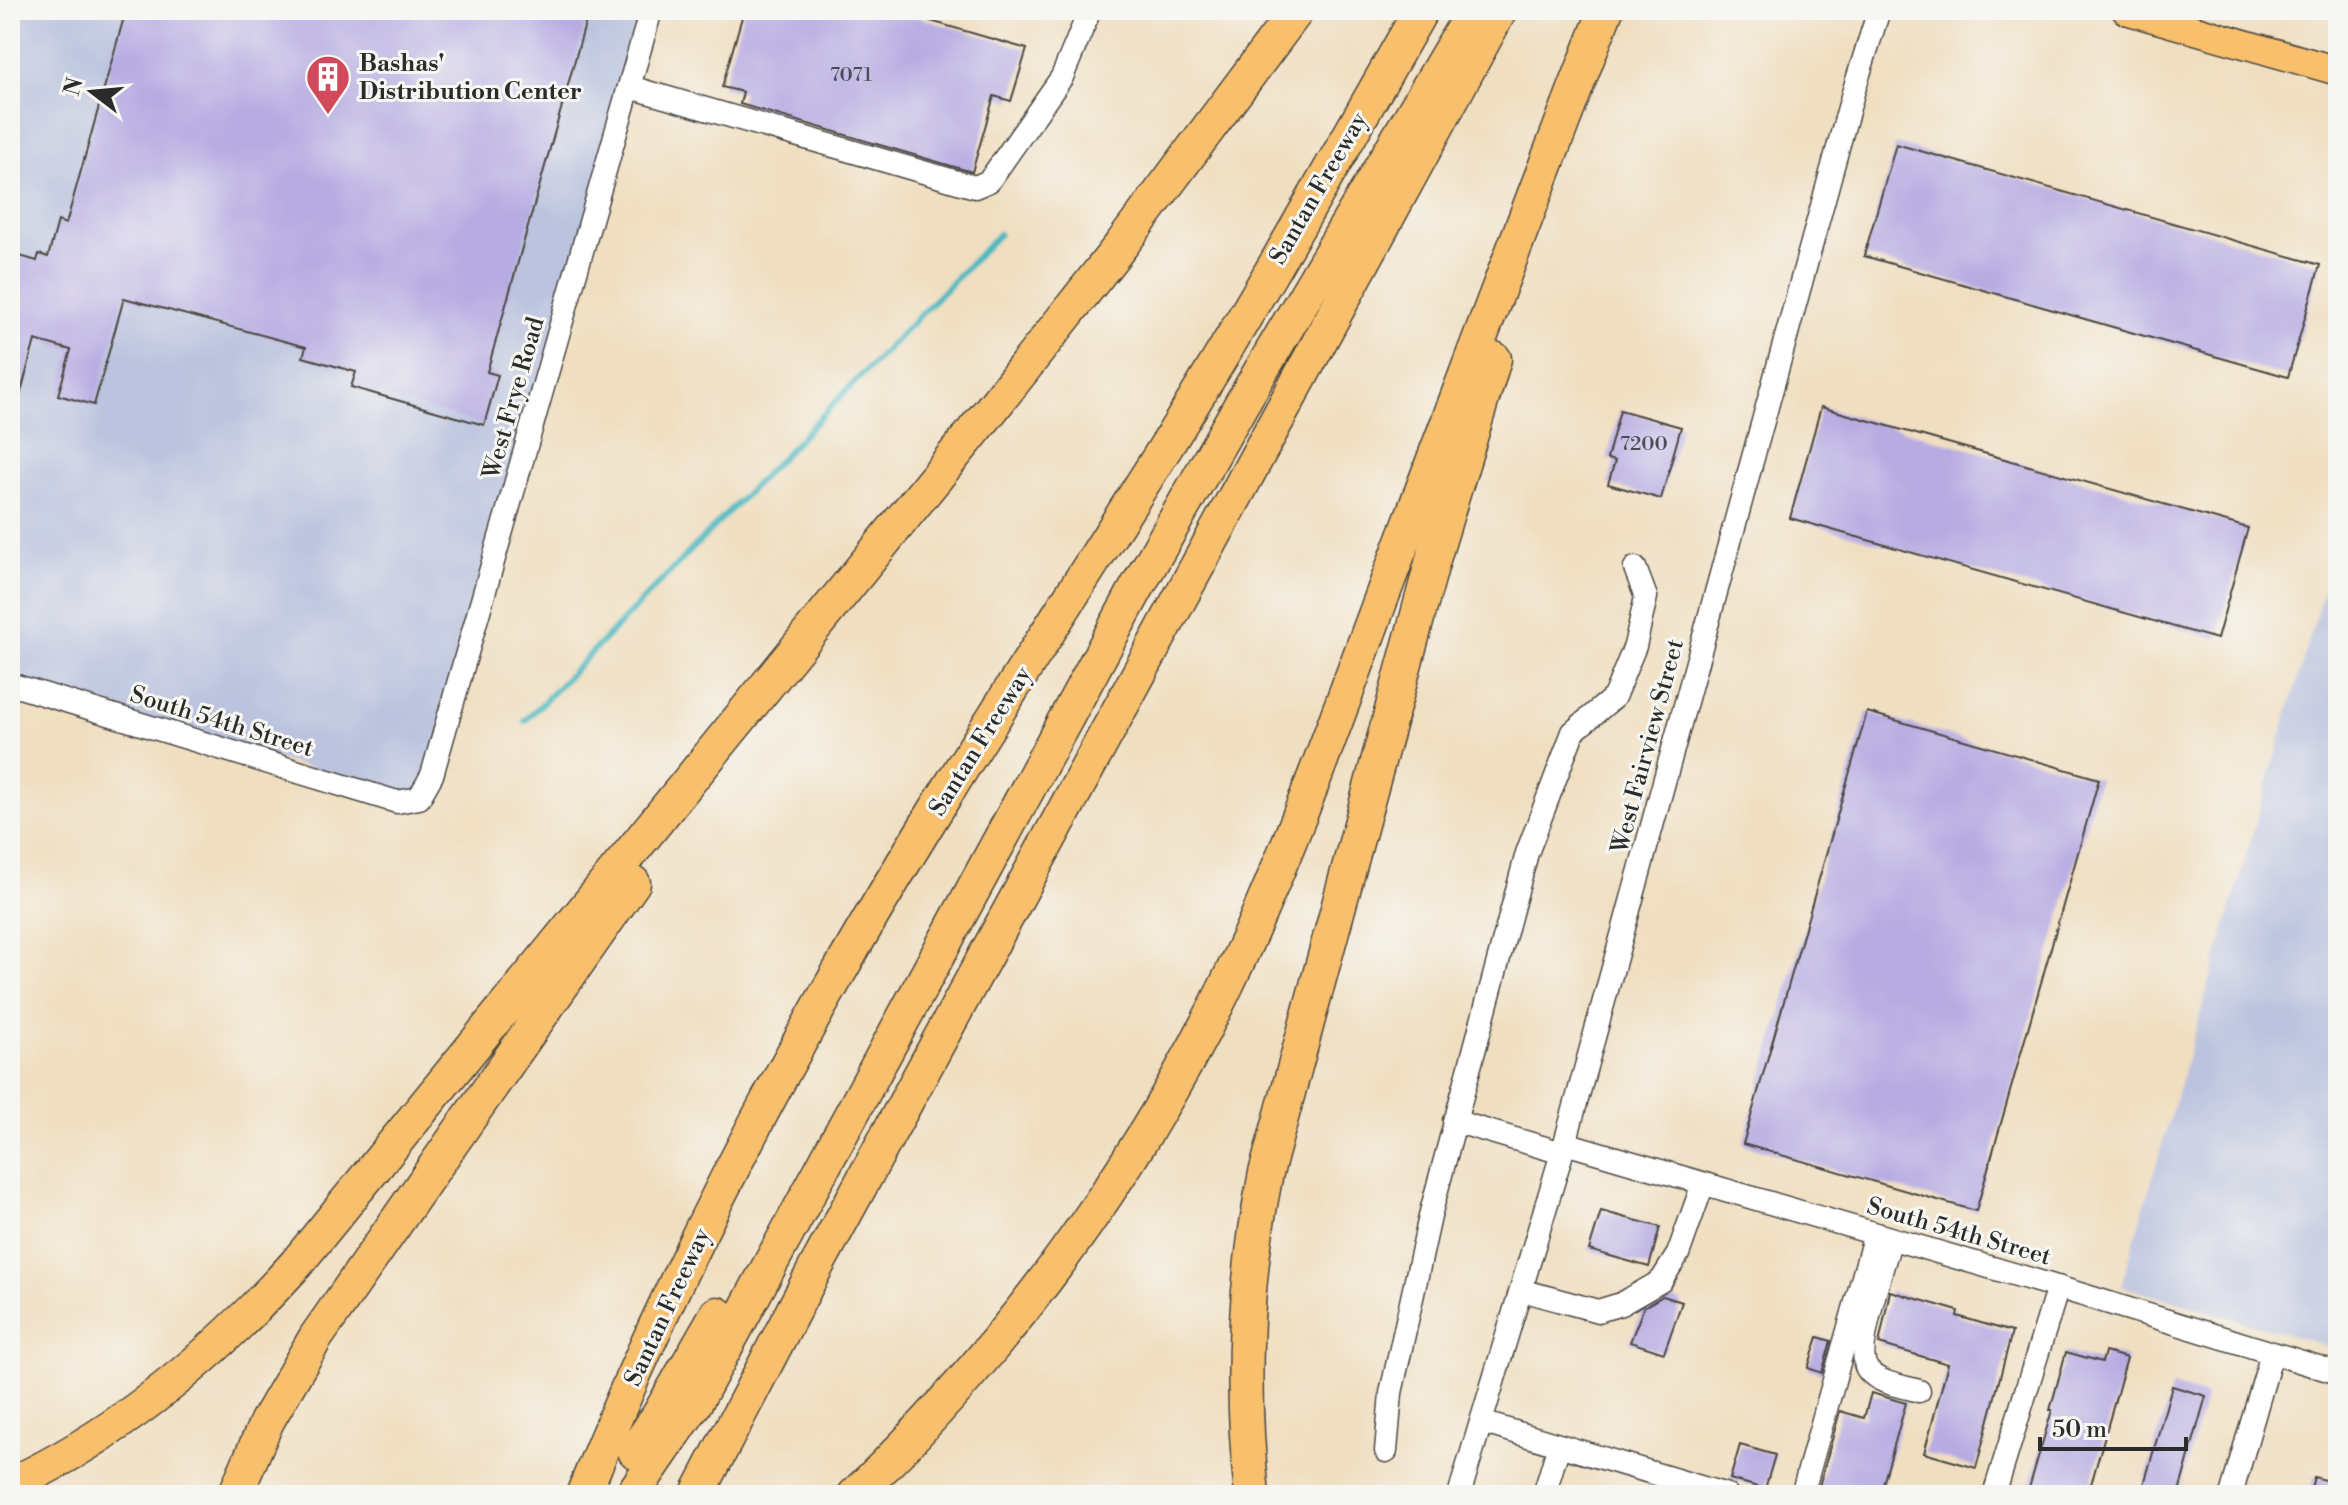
<svg xmlns="http://www.w3.org/2000/svg" width="2348" height="1505" viewBox="0 0 2348 1505" font-family="'Libre Bodoni',serif">
<rect width="100%" height="100%" fill="#f6f6f2"/>
<filter id="ink" filterUnits="userSpaceOnUse"><feTurbulence type="fractalNoise" baseFrequency=".0125" numOctaves="2"/><feDisplacementMap in="SourceGraphic" scale="16" xChannelSelector="R" yChannelSelector="G"/><feConvolveMatrix kernelMatrix="1 2 1 2 8 2 1 2 1" color-interpolation-filters="sRGB"/></filter>
<filter id="wash" filterUnits="userSpaceOnUse"><feTurbulence type="fractalNoise" baseFrequency=".006" numOctaves="4" result="noise"/><feDisplacementMap in="SourceGraphic" scale="32" xChannelSelector="R" yChannelSelector="G"/><feGaussianBlur stdDeviation="1.8" result="paint"/><feColorMatrix in="noise" values="0 0 0 0 0 0 0 0 0 0 0 0 0 0 0 0 0 1.4 0 .05"/><feComposite in="paint" operator="in"/></filter>
<g filter="url(#wash)">
<rect width="100%" height="100%" fill="#f0dec0"/>
<path fill="#bbc3de" d="M 10,10 L 651,10 L 419,798 L 10,684 Z
M 2338,540 L 2338,1349 L 2121,1286 Z"/>
<g fill="none" stroke-linecap="round" stroke-linejoin="round">
<path stroke="#49b8c1" stroke-width="6" d="M 525,721 L 999,234"/>
</g>
<g id="blocks">
<path fill="#b7ace2" d="M 126,10 L 589,10 L 487,372 L 498,375 L 484,425 L 351,387 L 356,372 L 303,357 L 306,347 L 124,298 L 94,405 L 58,395 L 71,350 L 35,340 L 15,414 L 10,414 L 10,253 L 37,261 L 39,254 L 48,257 L 58,221 L 66,224 Z
M 744,10 L 893,10 L 1027,49 L 1011,101 L 994,96 L 972,172 L 740,104 L 743,92 L 722,87 Z
M 1896,144 L 2320,265 L 2288,377 L 1864,256 Z
M 1821,407 L 2248,528 L 2217,639 L 1790,518 Z
M 1620,410 L 1681,427 L 1661,499 L 1608,484 L 1615,461 L 1607,459 Z
M 1867,712 L 2099,779 L 1976,1211 L 1743,1144 Z
M 1601,1211 L 1660,1227 L 1649,1267 L 1589,1250 Z
M 1890,1291 L 1958,1311 L 1957,1316 L 2012,1332 L 1976,1468 L 1924,1453 L 1948,1364 L 1879,1344 Z
M 1663,1296 L 1682,1302 L 1664,1353 L 1630,1342 L 1644,1307 Z
M 1818,1337 L 1831,1341 L 1822,1373 L 1808,1368 Z
M 2066,1352 L 2102,1362 L 2105,1352 L 2127,1358 L 2088,1495 L 2027,1495 L 2052,1410 L 2050,1410 Z
M 2172,1386 L 2206,1396 L 2178,1495 L 2141,1495 Z
M 1871,1393 L 1906,1403 L 1880,1495 L 1834,1495 L 1818,1490 L 1840,1411 L 1864,1418 Z
M 1740,1445 L 1775,1455 L 1765,1489 L 1730,1479 Z
M 2314,1477 L 2338,1484 L 2338,1495 L 2309,1495 Z"/>
</g>
</g>
<g filter="url(#ink)">
<use href="#blocks" fill-opacity="0" stroke="#494641" stroke-width="2"/>
<g fill="none" stroke-linecap="round" stroke-linejoin="round">
<g stroke="#494641" stroke-width="25">
<path id="minor" d="M 630,87 L 975,187 L 989,181 L 1062,77 L 1090,10
M 10,684 L 397,802 L 419,798 L 432,775 L 651,10
M 1454,1121 L 1562,1153
M 1565,1143 L 2047,1284 L 2338,1373
M 1891,1239 C 1884,1263 1853,1352 1868,1370 C 1879,1384 1903,1386 1919,1391
M 1521,1290 L 1598,1311 L 1621,1304 L 1661,1281 L 1678,1254 L 1703,1184
M 1481,1422 L 1727,1495
M 1386,1451 L 1391,1393 L 1431,1212 L 1527,853 L 1573,732 L 1614,697 L 1635,646 L 1646,597 L 1635,568
M 1459,1495 L 1565,1143 L 1853,93 L 1879,10
M 1544,1495 L 1559,1445
M 1802,1495 L 1875,1234
M 1994,1495 L 2058,1287
M 2231,1495 L 2272,1353"/>
</g>
<g stroke="#494641" stroke-width="31">
<path id="major" d="M 2126,10 L 2338,71"/>
</g>
<g stroke="#494641" stroke-width="37">
<path id="highway" d="M 635,1451 L 659,1415 L 717,1314
M 10,1485 C 122,1433 215,1354 296,1264 L 990,411 L 1122,244 L 1297,10
M 235,1495 L 267,1421 L 316,1337 L 633,883
M 583,1495 C 654,1318 740,1145 835,979 C 940,795 1058,619 1170,440 C 1258,299 1339,154 1421,10
M 632,1495 L 695,1403 L 1135,591 L 1242,403 L 1474,10
M 697,1495 L 816,1267 L 1500,10
M 855,1495 C 1006,1349 1134,1175 1226,986 C 1292,849 1341,704 1395,562 C 1465,378 1534,193 1606,10
M 1252,1495 C 1240,1386 1244,1280 1266,1173 L 1434,556 L 1494,359"/>
</g>
<use href="#minor" stroke="#fff" stroke-width="22"/>
<use href="#major" stroke="#f8bf6c" stroke-width="28"/>
<use href="#highway" stroke="#f8bf6c" stroke-width="34"/>
</g>
</g>
<defs>
<g id="building-pin" transform="scale(2.3)"><path d="M0 17L-7.5 6A9.5 9.5 0 1 1 7.5 6Z" fill="#d1495b" stroke="#f6f6f2"/><path d="M-4-6H4V6H1V3H-1V6H-4ZM-2.5-4.3h1.7v1.8h-1.7ZM.8-4.3h1.7v1.8H.8ZM-2.5-1h1.7V.8h-1.7ZM.8-1h1.7V.8H.8Z" fill="#fff"/></g>
</defs>
<g fill-rule="evenodd">
<use href="#building-pin" x="328" y="77"/>
</g>
<g text-anchor="middle" stroke-width="6" stroke-linejoin="round" paint-order="stroke">
<g font-size="20" fill="#4e4b59">
<text x="851" y="81">7071</text>
<text x="1644" y="450">7200</text>
</g>
<g font-size="24" font-weight="bold" fill="#2b2b2b" stroke="#f6f6f2" text-anchor="start">
<text x="359" y="71">Bashas'<tspan x="359" dy="28">Distribution Center</tspan></text>
</g>
<g font-size="24" fill="#2b2b2b" stroke="#f6f6f2">
<text transform="translate(1318 188) rotate(-60)" y="8">Santan Freeway</text>
<text transform="translate(513 398) rotate(-74)" y="8">West Frye Road</text>
<text transform="translate(222 721) rotate(17)" y="8">South 54th Street</text>
<text transform="translate(980 741) rotate(-58)" y="8">Santan Freeway</text>
<text transform="translate(1647 746) rotate(-75)" y="8">West Fairview Street</text>
<text transform="translate(1959 1231) rotate(16)" y="8">South 54th Street</text>
<text transform="translate(667 1307) rotate(-65)" y="8">Santan Freeway</text>
</g>
</g>
<rect width="2348" height="1505" fill="none" stroke="#f6f6f2" stroke-width="40"/>
<g transform="translate(92 92) rotate(286)" stroke="#f6f6f2" stroke-width="6" paint-order="stroke">
<path d="M0-6L14 30L0 20L-14 30Z" fill="#2b2b2b"/>
<text y="-12" font-size="22" font-weight="bold" text-anchor="middle" fill="#2b2b2b">N</text>
</g>
<path d="M2040 1437v12h146v-12" fill="none" stroke="#2b2b2b" stroke-width="4"/>
<text x="2052" y="1437" font-size="24" fill="#2b2b2b" stroke="#f6f6f2" stroke-width="6" paint-order="stroke">50 m</text>
</svg>
